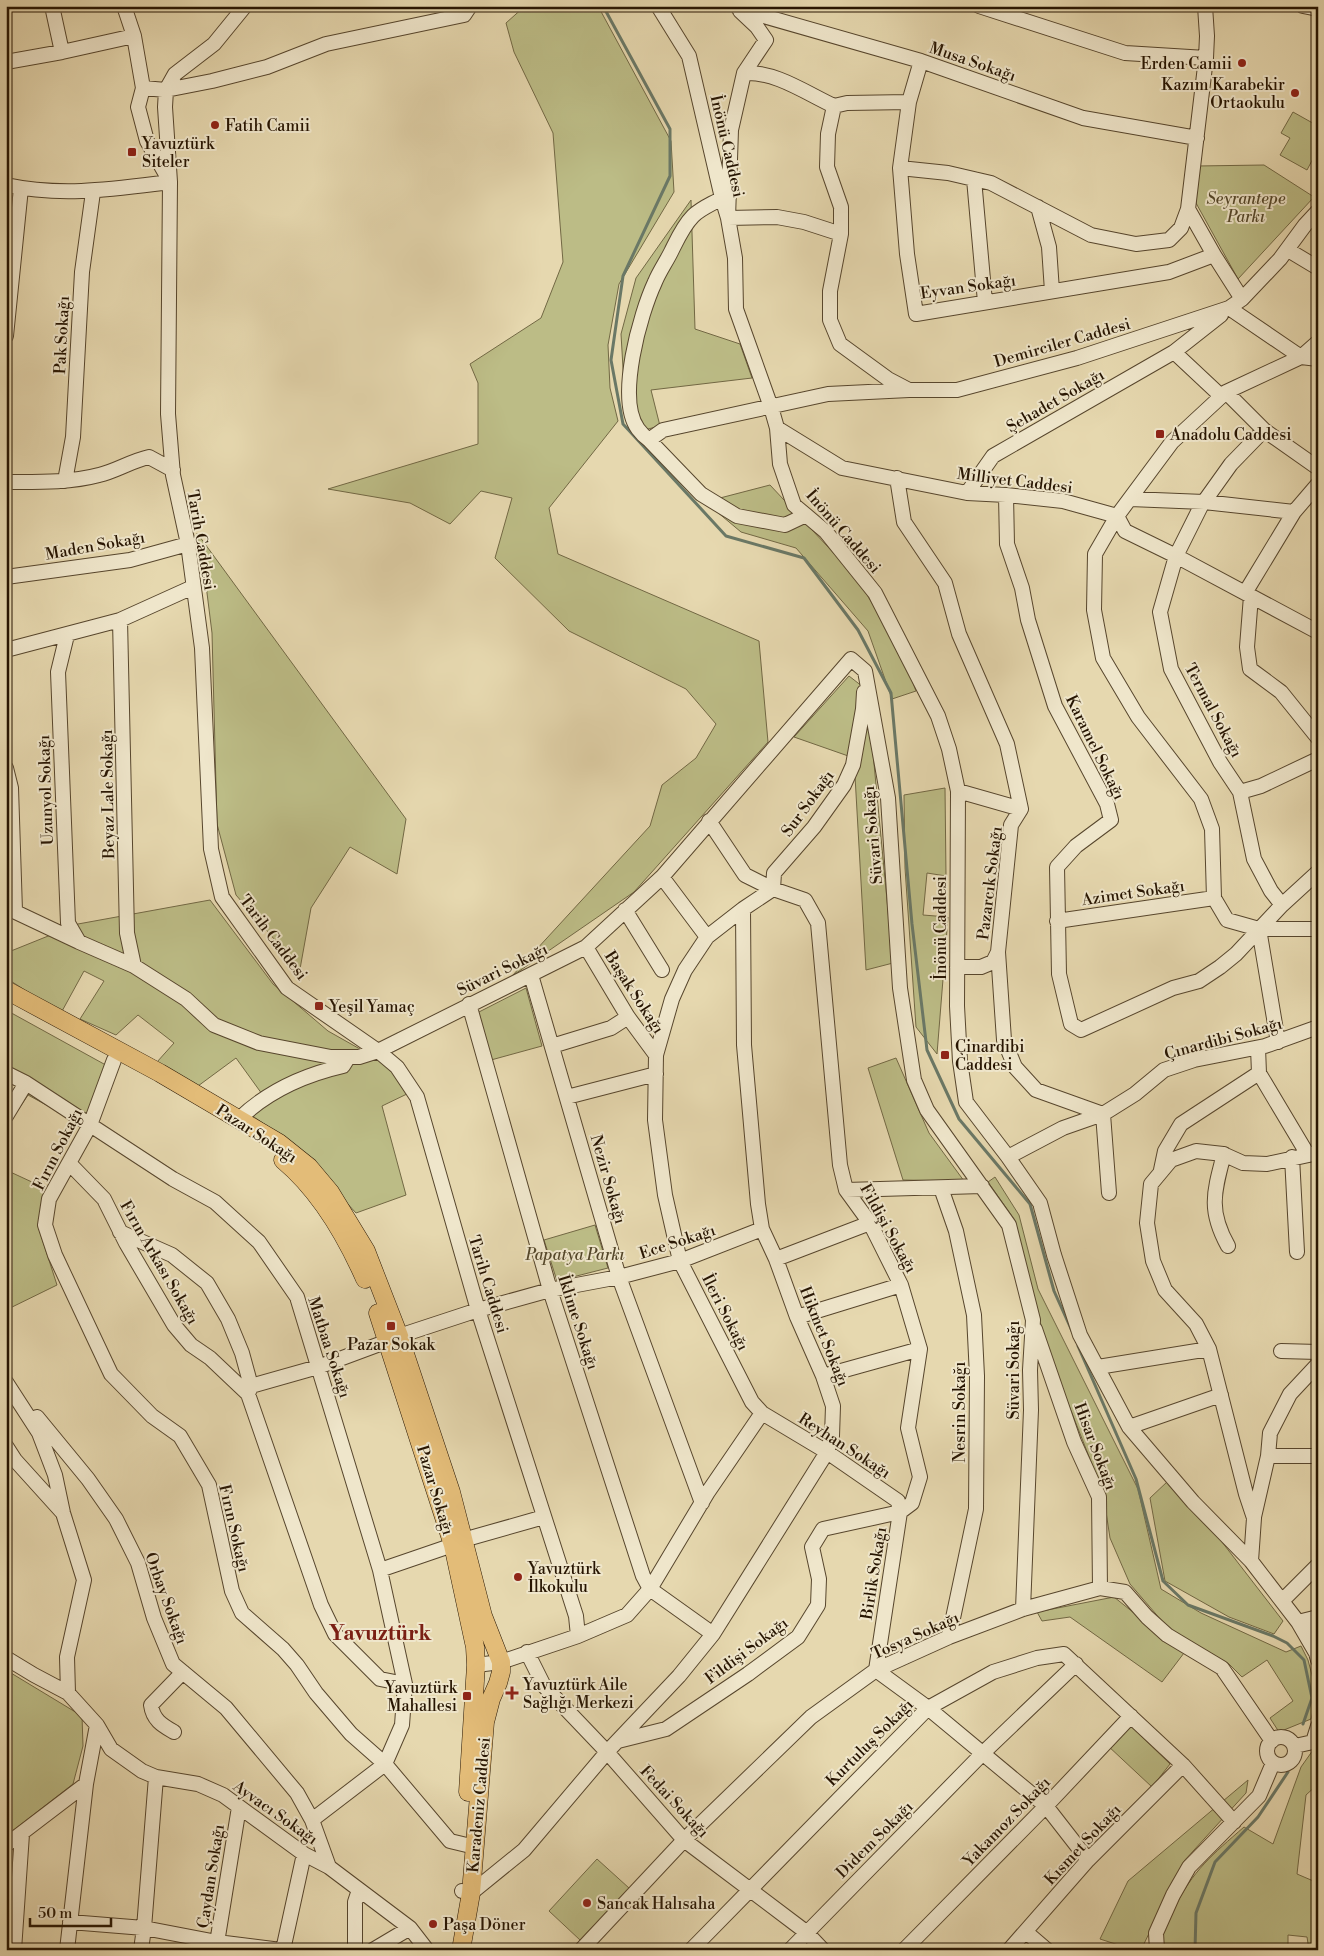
<svg xmlns="http://www.w3.org/2000/svg" width="1324" height="1956" viewBox="0 0 1324 1956" font-family="'Libre Bodoni',serif">
<rect width="100%" height="100%" fill="#e6d8af"/>
<filter id="stains"><feTurbulence type="fractalNoise" baseFrequency=".004" numOctaves="4"/><feColorMatrix values="0 0 0 0 .2 0 0 0 0 .09 0 0 0 0 .02 0 0 0 .5 -.17"/></filter>
<radialGradient id="worn" r=".72"><stop offset=".6" stop-color="#630" stop-opacity="0"/><stop offset="1" stop-color="#630" stop-opacity=".3"/></radialGradient>
<path fill="#bcbc86" stroke="#726844" d="M 525,6 L 598,6 L 671,141 L 674,192 L 619,284 L 608,345 L 610,388 L 618,421 L 549,508 L 558,554 L 759,641 L 768,742 L 634,892 L 512,976 L 650,826 L 662,785 L 696,758 L 716,724 L 686,689 L 569,631 L 495,558 L 512,498 L 481,491 L 450,524 L 410,503 L 328,489 L 478,444 L 478,383 L 470,364 L 541,318 L 563,262 L 553,133 L 514,52 L 506,23 Z
M 1293,112 L 1318,126 L 1318,154 L 1316,153 L 1307,170 L 1280,155 L 1290,138 L 1281,133 Z
M 1264,165 L 1314,197 L 1238,279 L 1196,203 L 1197,166 Z
M 691,200 L 695,329 L 740,344 L 752,378 L 651,390 L 660,426 L 640,431 L 624,385 L 621,334 L 636,278 Z
M 770,485 L 856,577 L 901,650 L 916,691 L 892,699 L 868,631 L 796,548 L 741,532 L 710,506 L 720,498 Z
M 197,533 L 406,819 L 397,874 L 350,847 L 311,908 L 300,969 L 236,895 L 217,824 L 212,633 L 203,561 Z
M 849,676 L 867,690 L 893,963 L 866,970 L 854,758 L 794,737 Z
M 945,788 L 946,876 L 927,873 L 923,915 L 948,917 L 937,1054 L 916,1027 L 905,868 L 904,795 Z
M 210,900 L 273,984 L 328,1031 L 383,1062 L 409,1093 L 382,1106 L 406,1195 L 356,1213 L 294,1145 L 247,1112 L 262,1094 L 236,1058 L 198,1086 L 157,1062 L 174,1043 L 138,1015 L 116,1035 L 80,1019 L 104,981 L 84,971 L 61,1013 L 6,978 L 6,953 L 78,924 Z
M 526,988 L 542,1046 L 491,1060 L 477,1013 Z
M 6,1010 L 113,1069 L 85,1126 L 28,1095 L 6,1128 L 6,1105 L 19,1084 L 6,1077 Z
M 896,1058 L 929,1133 L 964,1181 L 903,1180 L 868,1068 Z
M 6,1170 L 47,1189 L 38,1226 L 57,1285 L 6,1310 Z
M 995,1177 L 1019,1215 L 1038,1289 L 1138,1489 L 1161,1589 L 1201,1613 L 1286,1652 L 1301,1646 L 1308,1660 L 1317,1694 L 1311,1719 L 1279,1732 L 1270,1718 L 1293,1701 L 1267,1660 L 1242,1677 L 1229,1664 L 1168,1628 L 1130,1584 L 1110,1538 L 1103,1492 L 1038,1327 L 1014,1219 L 988,1182 Z
M 595,1225 L 608,1268 L 557,1281 L 544,1240 Z
M 1168,1481 L 1205,1520 L 1283,1621 L 1274,1634 L 1229,1617 L 1165,1581 L 1150,1498 Z
M 1114,1597 L 1184,1653 L 1162,1682 L 1070,1617 L 1042,1621 L 1037,1612 Z
M 6,1670 L 82,1716 L 83,1746 L 73,1784 L 6,1836 Z
M 1128,1723 L 1170,1764 L 1152,1787 L 1107,1745 Z
M 1318,1743 L 1318,1784 L 1306,1795 L 1297,1874 L 1318,1883 L 1318,1950 L 1309,1950 L 1307,1937 L 1288,1935 L 1288,1950 L 1162,1950 C 1161,1930 1165,1926 1174,1909 C 1192,1871 1213,1854 1244,1827 L 1273,1844 L 1301,1767 Z
M 1248,1780 L 1246,1793 L 1184,1861 L 1141,1950 L 1134,1950 L 1100,1939 L 1128,1881 Z
M 597,1859 L 629,1888 L 580,1940 L 549,1911 Z"/>
<g fill="none" stroke-linecap="round" stroke-linejoin="round">
<path stroke="#6a7866" stroke-width="3" d="M 603,6 L 670,129 L 670,176 L 623,276 L 611,360 L 623,424 L 726,536 L 804,558 L 858,630 L 891,693 L 912,924 L 927,1050 L 959,1119 L 1030,1204 L 1054,1291 L 1072,1331
M 1078,1346 L 1136,1479 L 1163,1581 L 1188,1605 L 1273,1636 L 1287,1643 L 1304,1660 L 1312,1698 L 1303,1724
M 1195,1950 L 1196,1913 L 1215,1862 L 1258,1817 L 1288,1772"/>
<g stroke="#57462d" stroke-width="16">
<path id="minor" d="M 52,6 L 62,52
M 124,6 L 134,36 L 143,88 L 138,107 L 147,141 L 168,178
M 245,6 L 214,44 L 175,74 L 166,90 L 165,107 L 170,182 L 168,414 L 173,475 L 188,544 L 202,648 L 211,849 L 222,897 L 287,988 L 378,1051 L 397,1067 L 417,1097 L 478,1310 L 576,1616 L 578,1636
M 658,6 L 689,56 L 722,198 L 728,218 L 735,258 L 736,309 L 771,407 L 777,428 L 780,464 L 794,505 L 826,532 L 875,593 L 938,716 L 949,749 L 958,791 L 957,1006 L 960,1061 L 966,1102 L 1008,1157 L 1040,1203 L 1054,1255 L 1080,1335 L 1129,1427 L 1193,1502 L 1251,1561 L 1298,1622 L 1316,1653 L 1318,1660
M 979,6 L 1125,53 L 1206,58
M 1303,6 L 1318,9
M 739,9 L 921,61 L 1083,118 L 1197,138
M 740,11 L 757,27 L 766,40 L 744,73 L 731,130 L 728,218 L 777,217 L 804,222 L 841,234
M 921,61 L 909,102 L 900,168 L 907,254 L 916,314 L 1169,272 L 1214,255
M 6,62 L 62,52 L 134,36
M 744,73 C 775,71 806,93 834,106
M 143,88 L 166,90 L 212,81 L 267,67 L 326,44 L 464,15 L 470,6
M 900,168 L 948,173 L 991,183 L 1091,235 L 1136,244 L 1169,240 L 1181,228 L 1188,209 L 1206,58 L 1207,36 L 1205,6
M 974,179 L 985,302
M 6,185 C 63,197 113,189 170,182
M 1038,207 L 1049,247 L 1052,291
M 1188,209 L 1214,255 L 1242,299
M 1288,250 L 1318,268
M 1229,308 L 1301,357 L 1318,359
M 6,336 L 21,188
M 1318,342 L 1301,357 L 1226,392 L 1172,442 L 1117,516 L 1095,554 L 1094,610 L 1103,658 L 1138,717 L 1201,799 L 1212,829 L 1214,898 L 1227,920 L 1259,929 L 1318,929
M 1174,352 L 1221,396
M 909,390 L 888,379 L 840,344 L 830,320 L 830,291 L 841,234 L 841,207 L 827,167 L 828,134 L 834,106 L 847,103 L 909,102
M 1226,392 L 1264,430 L 1318,468
M 777,428 L 842,468 L 967,493 L 1006,495 L 1063,501 L 1117,516 L 1125,531 L 1176,556 L 1318,632
M 1264,430 L 1231,464 L 1201,506 L 1176,556 L 1160,612 L 1171,669 L 1220,762 L 1240,792 L 1254,859 L 1271,891 L 1282,905
M 649,440 C 645,437 641,433 638,429 C 616,399 640,314 655,282 C 659,272 666,262 671,252 C 677,240 683,226 693,216 C 701,208 712,204 722,198
M 897,478 L 904,522 L 945,583 L 959,634 L 1007,744 L 1021,809 L 1011,825 L 998,952 L 1004,1040 L 1015,1067 L 1036,1090 L 1103,1114 L 1109,1193
M 65,481 L 73,437 L 82,272 L 93,192
M 6,482 C 37,482 69,483 99,475 C 116,471 131,461 149,457 L 173,470
M 967,493 L 993,456 L 1174,352 L 1221,315
M 1006,495 L 1007,544 L 1022,588 L 1028,620 L 1055,706 L 1107,804 L 1111,820 L 1076,846 L 1057,867 L 1059,974 L 1071,1024 L 1081,1030 L 1173,988 L 1199,981 L 1220,967 L 1236,954 L 1282,905 L 1318,872
M 1130,499 L 1204,502 L 1294,512 L 1318,484
M 806,515 L 785,525 L 737,516 L 701,494 L 649,440 L 663,430 L 828,394 L 909,390 L 957,390 L 1077,358 L 1229,308 L 1242,299 L 1280,259 L 1305,225 L 1318,211
M 6,577 L 130,560 L 188,544
M 1245,593 L 1294,512
M 1251,596 L 1247,647 L 1250,669 L 1281,692 L 1318,738
M 120,620 L 127,933 L 134,966
M 67,635 L 58,672 L 68,923 L 79,942 L 134,966 L 186,999 L 214,1025 L 259,1043 L 331,1057 L 359,1057 L 378,1051 L 586,947 L 662,877 L 851,659 L 865,671 L 888,798 L 900,988 L 914,1080 L 927,1110 L 1009,1225 L 1033,1320 L 1030,1370 L 1031,1410 L 1023,1609
M 6,650 L 120,620 L 193,587
M 6,768 L 11,788 L 15,911
M 958,791 L 1021,809
M 1240,792 L 1261,786 L 1318,759
M 662,877 L 707,937
M 773,889 L 743,909 L 707,937 L 685,970 L 672,999 L 656,1055 L 655,1120 L 665,1195 L 680,1261 L 752,1402 L 762,1413 L 827,1452 L 898,1501 L 900,1512 L 876,1670 L 928,1708 L 1046,1806 L 1088,1860
M 773,889 L 774,873 L 814,827 L 844,785 L 853,765 L 863,709 L 864,692
M 7,908 L 79,942
M 625,910 L 662,970
M 1057,921 L 1214,898
M 1259,929 L 1278,1042
M 586,947 L 628,1017 L 656,1055
M 957,967 L 981,967 L 993,962 L 998,952
M 531,975 L 619,1277 L 702,1503
M 469,1004 L 550,1290 L 643,1576 L 650,1589 L 713,1634
M 552,1046 L 611,1028 L 628,1017
M 1258,1048 L 1259,1073 L 1308,1155
M 114,1060 L 90,1125 L 49,1199 L 45,1225 L 55,1255 L 111,1374 L 152,1416 L 180,1436 L 209,1485 L 232,1591 L 242,1613 L 283,1649 L 297,1665 L 316,1693 L 351,1734 L 385,1764 L 450,1841 L 475,1847
M 6,1073 L 26,1083 L 173,1179 L 215,1202 L 259,1242 L 297,1297 L 380,1570 L 405,1684 L 402,1725 L 385,1764 L 312,1820
M 567,1097 L 656,1074
M 6,1116 L 26,1083
M 239,1119 C 268,1091 304,1075 343,1066 L 348,1058
M 1224,1154 C 1214,1192 1208,1210 1228,1246
M 1008,1157 L 1063,1128 L 1103,1114 L 1135,1094 L 1164,1070 L 1194,1060 L 1265,1046 L 1318,1027
M 1292,1157 L 1297,1252
M 69,1163 L 104,1199 L 126,1243 L 174,1325 L 191,1345 L 210,1358 L 248,1394
M 1161,1170 L 1165,1151 L 1181,1124 L 1259,1073
M 941,1188 L 956,1231 L 974,1315 L 977,1376 L 976,1509 L 949,1637
M 846,1190 L 982,1186
M 120,1232 L 172,1255 L 207,1283 L 228,1319 L 242,1353 L 251,1386 L 248,1394 L 321,1605 L 335,1634 L 380,1679 L 405,1684
M 776,1259 L 870,1223
M 797,1317 L 901,1285
M 1035,1329 L 1074,1442 L 1099,1497 L 1100,1588
M 399,1336 L 478,1310 L 550,1290 L 619,1277 L 680,1261 L 762,1229
M 1281,1351 L 1318,1352
M 1098,1367 L 1209,1349
M 823,1376 L 920,1349
M 6,1382 L 39,1433 L 55,1475 L 63,1513 L 84,1580 L 67,1657 L 68,1693 L 97,1725 L 111,1749 L 142,1771 L 156,1777 L 198,1784 L 223,1795 L 304,1854 L 329,1867 L 410,1928 L 427,1950
M 251,1386 L 318,1367 L 388,1341
M 37,1417 L 88,1479 L 116,1519 L 138,1563 L 154,1618 L 173,1664 L 226,1708 L 297,1793 L 312,1820 L 329,1867
M 1129,1427 L 1221,1395
M 6,1446 L 15,1460 L 62,1512
M 1268,1456 L 1318,1456
M 1254,1517 L 1268,1456 L 1270,1433 L 1290,1394 L 1318,1364
M 1251,1561 L 1254,1518 L 1246,1494 L 1209,1349 L 1196,1324 L 1165,1290 L 1153,1261 L 1147,1223 L 1151,1184 L 1171,1160 L 1196,1151 L 1223,1154 L 1243,1163 L 1267,1164 L 1318,1153
M 380,1570 L 453,1545 L 463,1540 L 544,1517
M 1282,1601 L 1318,1565
M 1298,1622 L 1318,1617
M 1299,1622 L 1318,1633
M 527,1652 L 544,1686 L 607,1752 L 684,1840 L 806,1932 L 823,1950
M 6,1658 L 34,1675 L 68,1693
M 476,1665 L 501,1662 L 578,1636 L 627,1615 L 650,1589 L 708,1492 L 762,1413
M 174,1732 C 162,1725 153,1720 151,1705 L 183,1672
M1267 1751a14 14 0 1 1 28 0a14 14 0 1 1-28 0Z
M 618,1741 L 666,1729 L 748,1674 L 798,1637 L 818,1605 L 819,1579 L 812,1547 L 823,1529 L 900,1512 L 912,1503 L 920,1477 L 908,1428 L 920,1349 L 901,1285 L 870,1223 L 846,1190 L 840,1165 L 818,923 L 805,900 L 773,889 L 745,875 L 709,821
M 1295,1746 L 1313,1742 L 1318,1726
M 6,1845 L 86,1784 L 97,1725
M 462,1891 L 471,1893 L 524,1850 L 607,1752 L 679,1676 L 713,1634 L 827,1452 L 832,1436 L 833,1406 L 823,1376 L 797,1317 L 776,1259 L 762,1229 L 758,1204 L 744,1045 L 743,909
M 70,1922 L 144,1928 L 217,1942 L 281,1950
M 1026,1932 L 1047,1950
M 216,1949 L 239,1807
M 14,1950 L 22,1834
M 67,1950 L 86,1784
M 141,1950 L 144,1928 L 156,1777
M 283,1950 L 304,1854
M 355,1950 L 355,1902 L 359,1890
M 373,1950 L 410,1928
M 581,1950 L 684,1840 L 811,1717 L 876,1670 L 949,1637 L 1023,1609 L 1100,1588 L 1125,1592 L 1147,1617 L 1167,1635 L 1222,1668 L 1272,1741
M 691,1950 L 928,1708 L 993,1672 L 1037,1658 L 1064,1654 L 1183,1765 L 1234,1822
M 790,1950 L 983,1753 L 1076,1664
M 904,1950 L 1046,1806 L 1131,1716
M 1009,1950 L 1088,1860 L 1183,1765
M 1157,1950 L 1156,1933 L 1173,1895 L 1189,1867 L 1259,1796 L 1273,1763"/>
</g>
<g stroke="#271502" stroke-width="19">
<path id="major" d="M 6,990 L 160,1073 L 279,1143 L 309,1167 L 330,1192 L 366,1251 L 399,1336 L 451,1492 L 483,1616 L 501,1662 L 501,1672 L 498,1683 L 491,1699 L 485,1722 L 471,1893 L 461,1950
M 283,1160 C 320,1191 346,1236 365,1279
M 378,1313 L 453,1545 L 475,1647 L 476,1665 L 468,1792"/>
</g>
<use href="#minor" stroke="#efe6cb" stroke-width="14"/>
<use href="#major" stroke="#e3bc78" stroke-width="18"/>
</g>
<g fill="#8f2418" stroke="#efe6cb" stroke-width="2">
<circle cx="1242" cy="63" r="5"/>
<circle cx="1295" cy="93" r="5"/>
<circle cx="215" cy="125" r="5"/>
<rect x="127" y="147" width="10" height="10" rx="2.5"/>
<rect x="1155" y="429" width="10" height="10" rx="2.5"/>
<rect x="314" y="1001" width="10" height="10" rx="2.5"/>
<rect x="940" y="1050" width="10" height="10" rx="2.5"/>
<rect x="386" y="1321" width="10" height="10" rx="2.5"/>
<circle cx="518" cy="1577" r="5"/>
<path d="M509.5 1685.5h5v5h5v5h-5v5h-5v-5h-5v-5h5z"/>
<rect x="462" y="1691" width="10" height="10" rx="2.5"/>
<circle cx="587" cy="1903" r="5"/>
<circle cx="433" cy="1924" r="5"/>
</g>
<g text-anchor="middle" stroke-width="4" stroke-linejoin="round" paint-order="stroke">
<g font-size="16" fill="#271502" stroke="#efe6cb">
<text transform="translate(973 61) rotate(19)" y="6">Musa Sokağı</text>
<text transform="translate(728 146) rotate(77)" y="6">İnönü Caddesi</text>
<text transform="translate(968 286) rotate(-8)" y="6">Eyvan Sokağı</text>
<text transform="translate(61 335) rotate(-87)" y="6">Pak Sokağı</text>
<text transform="translate(1062 342) rotate(-16)" y="6">Demirciler Caddesi</text>
<text transform="translate(1055 400) rotate(-30)" y="6">Şehadet Sokağı</text>
<text transform="translate(1015 480) rotate(7)" y="6">Milliyet Caddesi</text>
<text transform="translate(844 531) rotate(49)" y="6">İnönü Caddesi</text>
<text transform="translate(202 540) rotate(80)" y="6">Tarih Caddesi</text>
<text transform="translate(95 545) rotate(-10)" y="6">Maden Sokağı</text>
<text transform="translate(1214 710) rotate(62)" y="6">Termal Sokağı</text>
<text transform="translate(1096 747) rotate(64)" y="6">Karamel Sokağı</text>
<text transform="translate(45 790) rotate(-92)" y="6">Uzunyol Sokağı</text>
<text transform="translate(107 794) rotate(-91)" y="6">Beyaz Lale Sokağı</text>
<text transform="translate(807 803) rotate(-54)" y="6">Sur Sokağı</text>
<text transform="translate(872 835) rotate(-95)" y="6">Süvari Sokağı</text>
<text transform="translate(989 883) rotate(-83)" y="6">Pazarcık Sokağı</text>
<text transform="translate(1133 892) rotate(-8)" y="6">Azimet Sokağı</text>
<text transform="translate(940 928) rotate(-90)" y="6">İnönü Caddesi</text>
<text transform="translate(274 937) rotate(53)" y="6">Tarih Caddesi</text>
<text transform="translate(502 969) rotate(-26)" y="6">Süvari Sokağı</text>
<text transform="translate(635 992) rotate(57)" y="6">Başak Sokağı</text>
<text transform="translate(1223 1038) rotate(-15)" y="6">Çınardibi Sokağı</text>
<text transform="translate(257 1133) rotate(33)" y="6">Pazar Sokağı</text>
<text transform="translate(57 1149) rotate(-63)" y="6">Fırın Sokağı</text>
<text transform="translate(609 1179) rotate(74)" y="6">Nezir Sokağı</text>
<text transform="translate(889 1228) rotate(61)" y="6">Fildişi Sokağı</text>
<text transform="translate(677 1241) rotate(-18)" y="6">Ece Sokağı</text>
<text transform="translate(160 1262) rotate(60)" y="6">Fırın Arkası Sokağı</text>
<text transform="translate(489 1284) rotate(73)" y="6">Tarih Caddesi</text>
<text transform="translate(726 1312) rotate(63)" y="6">İleri Sokağı</text>
<text transform="translate(579 1322) rotate(72)" y="6">İklime Sokağı</text>
<text transform="translate(825 1336) rotate(68)" y="6">Hikmet Sokağı</text>
<text transform="translate(330 1347) rotate(72)" y="6">Matbaa Sokağı</text>
<text transform="translate(1013 1370) rotate(-90)" y="6">Süvari Sokağı</text>
<text transform="translate(959 1412) rotate(-90)" y="6">Nesrin Sokağı</text>
<text transform="translate(845 1445) rotate(33)" y="6">Reyhan Sokağı</text>
<text transform="translate(1096 1446) rotate(69)" y="6">Hisar Sokağı</text>
<text transform="translate(436 1490) rotate(73)" y="6">Pazar Sokağı</text>
<text transform="translate(235 1528) rotate(77)" y="6">Fırın Sokağı</text>
<text transform="translate(873 1573) rotate(-81)" y="6">Birlik Sokağı</text>
<text transform="translate(167 1598) rotate(70)" y="6">Orbay Sokağı</text>
<text transform="translate(915 1635) rotate(-24)" y="6">Tosya Sokağı</text>
<text transform="translate(746 1650) rotate(-37)" y="6">Fildişi Sokağı</text>
<text transform="translate(869 1742) rotate(-45)" y="6">Kurtuluş Sokağı</text>
<text transform="translate(675 1801) rotate(47)" y="6">Fedai Sokağı</text>
<text transform="translate(478 1805) rotate(-85)" y="6">Karadeniz Caddesi</text>
<text transform="translate(276 1812) rotate(35)" y="6">Ayvacı Sokağı</text>
<text transform="translate(1006 1821) rotate(-46)" y="6">Yakamoz Sokağı</text>
<text transform="translate(874 1839) rotate(-45)" y="6">Didem Sokağı</text>
<text transform="translate(1082 1844) rotate(-47)" y="6">Kısmet Sokağı</text>
<text transform="translate(210 1876) rotate(-81)" y="6">Çaydan Sokağı</text>
</g>
<g font-size="16" fill="#271502" stroke="#efe6cb" text-anchor="start">
<text x="1232" y="69" text-anchor="end">Erden Camii</text>
<text x="1285" y="90" text-anchor="end">Kazım Karabekir<tspan x="1285" dy="18">Ortaokulu</tspan></text>
<text x="225" y="131">Fatih Camii</text>
<text x="142" y="149">Yavuztürk<tspan x="142" dy="18">Siteler</tspan></text>
<text x="1170" y="440">Anadolu Caddesi</text>
<text x="329" y="1012">Yeşil Yamaç</text>
<text x="955" y="1052">Çinardibi<tspan x="955" dy="18">Caddesi</tspan></text>
<text x="391" y="1350" text-anchor="middle">Pazar Sokak</text>
<text x="528" y="1574">Yavuztürk<tspan x="528" dy="18">İlkokulu</tspan></text>
<text x="523" y="1690">Yavuztürk Aile<tspan x="523" dy="18">Sağlığı Merkezi</tspan></text>
<text x="457" y="1693" text-anchor="end">Yavuztürk<tspan x="457" dy="18">Mahallesi</tspan></text>
<text x="597" y="1909">Sancak Halısaha</text>
<text x="443" y="1930">Paşa Döner</text>
</g>
<g font-size="16" font-style="italic" fill="#54472a" stroke="#efe6cb">
<text x="1246" y="204">Seyrantepe<tspan x="1246" dy="18">Parkı</tspan></text>
<text x="575" y="1260">Papatya Parkı</text>
</g>
<g font-size="21" font-weight="bold" fill="#7a1f14" stroke="#efe6cb">
<text x="380" y="1640">Yavuztürk</text>
</g>
</g>
<rect width="1324" height="1956" fill="none" stroke="#e6d8af" stroke-width="25"/>
<rect x="8" y="8" width="1309" height="1941" fill="none" stroke="#271502" stroke-width="2.5"/>
<rect x="12" y="12" width="1299" height="1931" fill="none" stroke="#271502"/>
<path d="M30 1918v8h81v-8" fill="none" stroke="#271502" stroke-width="2.5"/>
<text x="38" y="1918" font-size="15" fill="#271502" stroke="#efe6cb" stroke-width="4" paint-order="stroke">50 m</text>
<rect width="100%" height="100%" filter="url(#stains)"/>
<rect width="100%" height="100%" fill="url(#worn)"/>
</svg>
